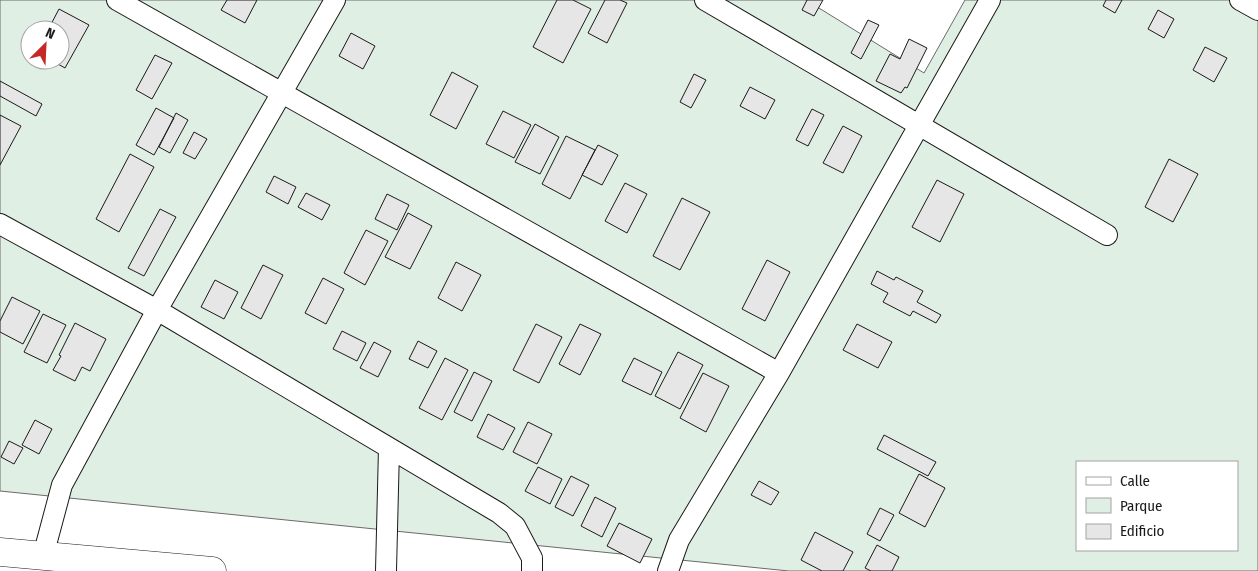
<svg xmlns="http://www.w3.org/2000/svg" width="1258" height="571" viewBox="0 0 1258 571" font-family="'Fira Sans Condensed',sans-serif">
<rect width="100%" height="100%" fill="#fff"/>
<path fill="#e0efe3" stroke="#6a6a6a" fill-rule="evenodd" d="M 0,0 L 806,0 L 924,73 L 965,0 L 1258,0 L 1258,571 L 789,571 L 0,491 ZM 30,30 L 60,30 L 60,60 L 30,60 ZM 1077,462 L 1237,462 L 1237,550 L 1077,550 Z"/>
<path fill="#e6e6e6" stroke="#1a1a1a" d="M 227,0 L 257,0 L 245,23 L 221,10 Z
M 557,0 L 573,0 L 591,9 L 563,63 L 533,47 Z
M 605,0 L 620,0 L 627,3 L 607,43 L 588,33 Z
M 807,0 L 823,0 L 814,16 L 802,10 Z
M 1106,0 L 1122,0 L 1115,13 L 1103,6 Z
M 59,9 L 89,25 L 65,68 L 51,60 L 60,60 L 60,30 L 48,30 Z
M 1158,10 L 1174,19 L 1164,38 L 1148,29 Z
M 868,20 L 879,25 L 861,59 L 851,53 Z
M 351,33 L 375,46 L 363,69 L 339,56 Z
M 909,39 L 927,48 L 907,88 L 905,87 L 901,93 L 876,81 L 890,54 L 900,59 Z
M 1205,47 L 1227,58 L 1214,82 L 1193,70 Z
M 155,55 L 172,63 L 152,99 L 136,90 Z
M 452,72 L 478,86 L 456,129 L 430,115 Z
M 694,74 L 706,80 L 691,108 L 680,102 Z
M 0,81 L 42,104 L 36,116 L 0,96 Z
M 750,87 L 775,100 L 765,119 L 740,106 Z
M 156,108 L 174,118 L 154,155 L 136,145 Z
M 812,109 L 824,115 L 808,146 L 796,140 Z
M 503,111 L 531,125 L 514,158 L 486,144 Z
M 176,113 L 188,120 L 170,153 L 159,147 Z
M 0,115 L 21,126 L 0,165 Z
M 535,124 L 559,137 L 540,174 L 515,162 Z
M 843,126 L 862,136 L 843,173 L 823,163 Z
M 194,132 L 207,139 L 195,159 L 183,153 Z
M 566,136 L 595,150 L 570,199 L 542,184 Z
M 598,145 L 618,155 L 602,185 L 582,175 Z
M 130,154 L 154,167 L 119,232 L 96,219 Z
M 1169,159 L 1198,174 L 1173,222 L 1145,207 Z
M 274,176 L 296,187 L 288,204 L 266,192 Z
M 937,180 L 964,194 L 940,242 L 912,227 Z
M 625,183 L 647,194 L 627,233 L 605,221 Z
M 306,193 L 330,205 L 322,220 L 298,207 Z
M 387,194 L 409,205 L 397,230 L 375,219 Z
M 682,198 L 710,212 L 680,270 L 653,256 Z
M 160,209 L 176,217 L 144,276 L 128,268 Z
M 408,213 L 432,226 L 410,269 L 385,257 Z
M 366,230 L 388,241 L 365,285 L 344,273 Z
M 767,260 L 790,272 L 765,321 L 742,309 Z
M 456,262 L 481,275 L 462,311 L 438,298 Z
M 263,265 L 283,275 L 261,319 L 241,308 Z
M 877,271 L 894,280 L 896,277 L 923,291 L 917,302 L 941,315 L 936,323 L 913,311 L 910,316 L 883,302 L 888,293 L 871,284 Z
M 323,278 L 344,289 L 326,324 L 305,313 Z
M 215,280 L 238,292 L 224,319 L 201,307 Z
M 12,297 L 40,311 L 23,344 L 0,332 L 0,321 Z
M 43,314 L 66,325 L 47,363 L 24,352 Z
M 75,323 L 106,339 L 90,371 L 82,367 L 75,381 L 53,370 L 61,356 L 59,355 Z
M 536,324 L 562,337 L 539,383 L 513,370 Z
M 580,324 L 601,334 L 580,375 L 559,364 Z
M 857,324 L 892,342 L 878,368 L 843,350 Z
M 342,331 L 366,343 L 357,361 L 333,349 Z
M 418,341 L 437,351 L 428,368 L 409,359 Z
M 374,342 L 391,351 L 378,377 L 360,368 Z
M 678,352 L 703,365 L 680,409 L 655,396 Z
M 445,358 L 468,370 L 442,420 L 419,408 Z
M 634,358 L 662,372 L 651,395 L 622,381 Z
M 474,372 L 492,381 L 472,421 L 454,412 Z
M 703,373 L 729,386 L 706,432 L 680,418 Z
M 488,414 L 515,428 L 503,450 L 477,437 Z
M 35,420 L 52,429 L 39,454 L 22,445 Z
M 528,422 L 552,434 L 537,464 L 513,452 Z
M 884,435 L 936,462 L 928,476 L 877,449 Z
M 9,441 L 23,448 L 14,464 L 1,457 Z
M 538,467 L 562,479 L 550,504 L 525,491 Z
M 919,474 L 945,488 L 925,527 L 899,513 Z
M 571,476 L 589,485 L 573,516 L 555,507 Z
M 759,481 L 779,492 L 771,505 L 751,495 Z
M 595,497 L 616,508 L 602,537 L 581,526 Z
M 880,508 L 894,515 L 880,541 L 867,534 Z
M 619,523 L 652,539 L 640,563 L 607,546 Z
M 815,532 L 853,552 L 843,571 L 822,571 L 801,560 Z
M 877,545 L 899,557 L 892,571 L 871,571 L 865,568 Z"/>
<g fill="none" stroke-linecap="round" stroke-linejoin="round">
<g stroke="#1a1a1a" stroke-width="22">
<path id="street" d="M 117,0 L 779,373
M 705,0 L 1107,235
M 1240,0 L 1258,10
M 0,224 L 157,310 L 499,513 L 515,526 L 532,558 L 532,571
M 43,556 L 62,485 L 157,310 L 335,0
M 386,571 L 389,448
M 668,571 L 679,540 L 779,373 L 990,0"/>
</g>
<g stroke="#1a1a1a" stroke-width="29">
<path id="secondary" d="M 0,552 L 212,571"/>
</g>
<use href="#street" stroke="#fff" stroke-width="20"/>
<use href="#secondary" stroke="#fff" stroke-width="28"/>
</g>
<rect x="1076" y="461" width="162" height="90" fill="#ffffff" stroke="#a3a3a3"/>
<rect x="1086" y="477" width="25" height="8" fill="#ffffff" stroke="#a3a3a3"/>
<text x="1120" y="486" font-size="15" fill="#1a1a1a">Calle</text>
<rect x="1086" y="498" width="25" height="15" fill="#e0efe3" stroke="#a3a3a3"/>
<text x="1120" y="511" font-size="15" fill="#1a1a1a">Parque</text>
<rect x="1086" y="524" width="25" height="15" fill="#e6e6e6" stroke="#a3a3a3"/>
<text x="1120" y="536" font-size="15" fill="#1a1a1a">Edificio</text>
<g transform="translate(45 45) rotate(24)"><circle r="24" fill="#ffffff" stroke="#a3a3a3"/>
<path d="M0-4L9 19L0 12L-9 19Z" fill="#c62828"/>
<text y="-8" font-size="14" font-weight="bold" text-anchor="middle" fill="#1a1a1a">N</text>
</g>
</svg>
